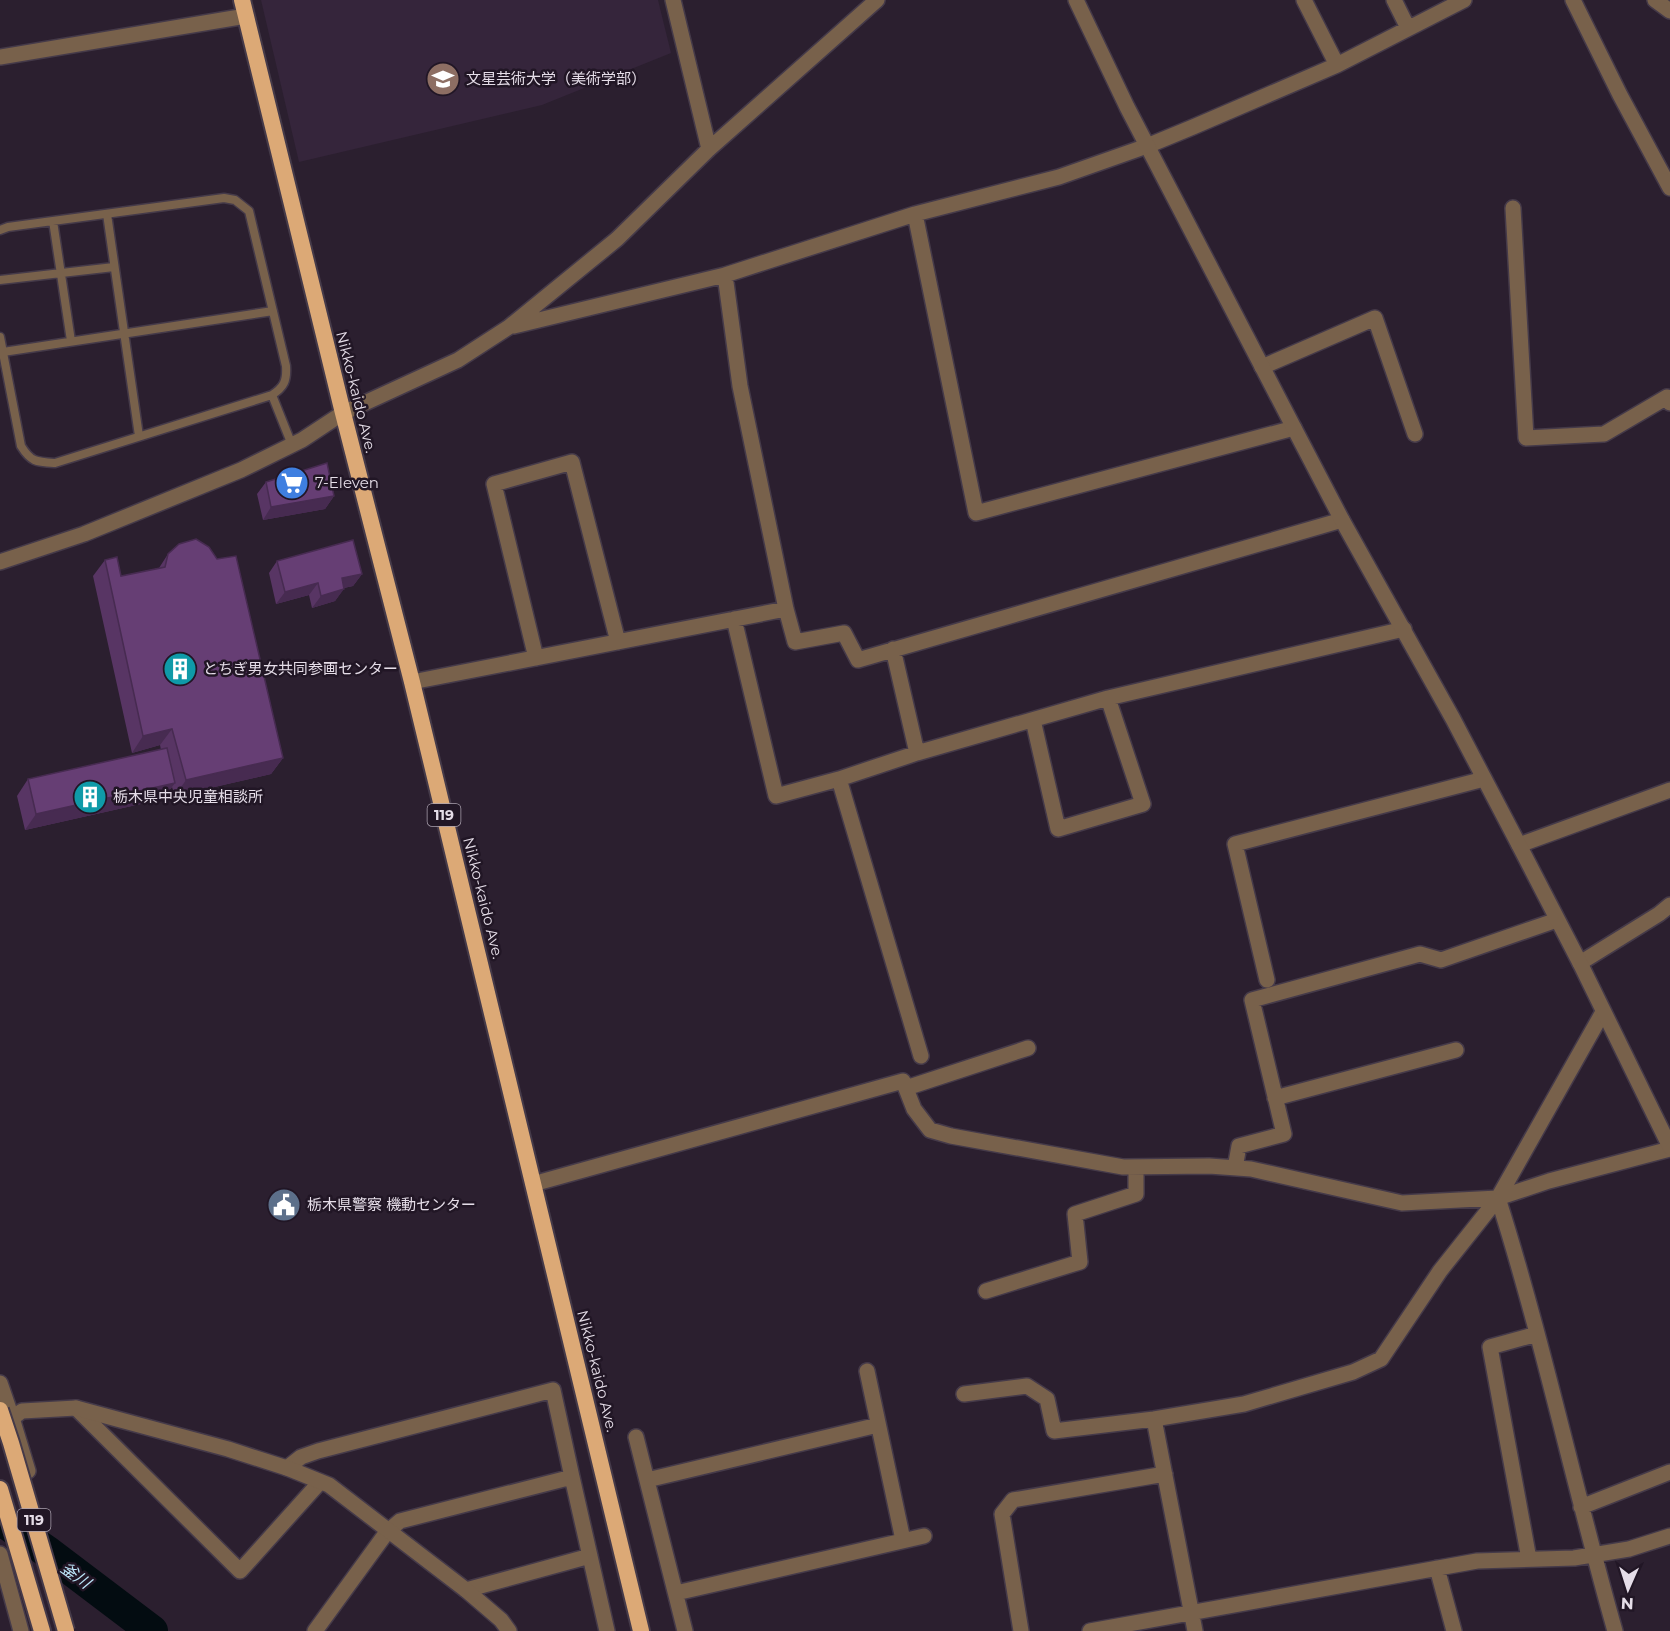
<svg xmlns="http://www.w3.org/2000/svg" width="1670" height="1631" viewBox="0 0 1670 1631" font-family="Montserrat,'Noto Sans JP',sans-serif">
<rect width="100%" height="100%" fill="#2b1f2f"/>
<path fill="#35253b" d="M 261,0 L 658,0 L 671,53 L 542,105 L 299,162 Z"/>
<path fill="#030c11" d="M 98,1572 L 165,1631 L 141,1631 L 86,1587 Z"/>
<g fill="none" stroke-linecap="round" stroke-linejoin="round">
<path stroke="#030c11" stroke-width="32" d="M 0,1519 L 49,1553 L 152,1631"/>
<g stroke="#453a49" stroke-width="11">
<path id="service" d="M 107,214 L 139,436
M 53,221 L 71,341
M 0,230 L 8,227 L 224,198 L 235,200 L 249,211 L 286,366 C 287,381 284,387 272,395 L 55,463 C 36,462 31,462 21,446 L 0,337
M 0,280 L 114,267
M 3,352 L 273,311
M 272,395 L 292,445"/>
</g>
<g stroke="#453a49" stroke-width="18">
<path id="minor" d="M 673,0 L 709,149
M 1304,0 L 1337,65
M 1394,0 L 1408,28
M 1573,0 L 1620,95 L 1670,188
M 1655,0 L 1670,11
M 0,57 L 246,16
M 1513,208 L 1526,438 L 1604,434 L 1667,397 L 1670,403
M 915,214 L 976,513 L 1294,428
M 725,275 L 740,386 L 786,609 L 795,642 L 844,633 L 858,660 L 1342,520
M 514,326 L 725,275 L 915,214 L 1059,177 L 1147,146 L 1193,127 L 1337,65 L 1464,0
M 1262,367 L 1375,318 L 1415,434
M 0,562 L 84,534 L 241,470 L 302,440 L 343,413 L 458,360 L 509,327 L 617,239 L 709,149 L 877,0
M 734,619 L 776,796 L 839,779 L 917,753 L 1108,698 L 1404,629
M 893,649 L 917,753
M 536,658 L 494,484 L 572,462 L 618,642
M 412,682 L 786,609
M 1033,720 L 1058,829 L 1143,804 L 1108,698
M 839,779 L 921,1056
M 1519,845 L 1670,790
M 1580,963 L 1659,914 L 1670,905
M 1267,980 L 1235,844 L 1484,779
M 906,1088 L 1028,1048
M 1275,1098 L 1456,1050
M 1235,1168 L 1239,1146 L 1284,1134 L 1252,1000 L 1420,954 L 1441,960 L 1557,920
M 533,1184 L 903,1081 L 914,1109 L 930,1130 L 951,1136 L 1123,1167 L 1209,1166 L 1251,1169 L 1402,1203 L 1498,1198 L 1549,1181 L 1670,1149
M 1498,1198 C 1543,1340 1574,1487 1615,1631
M 986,1291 L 1080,1262 L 1075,1214 L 1136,1194 L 1136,1167
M 867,1371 L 903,1540
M 0,1383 L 12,1418 L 28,1471
M 964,1394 L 1027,1386 L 1047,1399 L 1054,1431 L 1154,1419
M 76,1408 L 240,1571 L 320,1482
M 636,1437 L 685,1631
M 287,1468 L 301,1457 L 318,1451 L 553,1390 L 572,1477 L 400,1521 L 387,1532 L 315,1631
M 572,1477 L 607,1631
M 647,1480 L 878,1425
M 1581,1507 L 1670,1472
M 0,1554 L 21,1631
M 1529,1559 L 1490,1347 L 1537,1334
M 1437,1568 L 1454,1631
M 466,1590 L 590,1556
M 676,1593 L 924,1536
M 1021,1631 L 1002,1514 L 1013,1500 L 1165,1474
M 1090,1631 L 1477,1561 L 1574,1558 L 1629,1549 L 1670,1536
M 1195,1631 L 1154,1419 L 1244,1404 L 1353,1372 L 1381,1359 L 1440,1271 L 1498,1198 L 1603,1012"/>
</g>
<g stroke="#453a49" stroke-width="18">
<path id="tertiary" d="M 1076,0 L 1127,107 L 1294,428 L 1342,520 L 1453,719 L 1519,845 L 1580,963 L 1670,1147
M 0,1427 L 22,1411 L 76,1408 L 228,1449 L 287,1468 L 329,1485 L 466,1590 L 501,1620 L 509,1631"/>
</g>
<g stroke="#453a49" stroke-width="20">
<path id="trunk" d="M 242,0 L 343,413 L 412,682 L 641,1631
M 0,1489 L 42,1631"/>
</g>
<use href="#service" stroke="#78614b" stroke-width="8"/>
<use href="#minor" stroke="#78614b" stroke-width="15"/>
<use href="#tertiary" stroke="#78614b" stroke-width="15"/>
<use href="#trunk" stroke="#dca976" stroke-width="16"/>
<g stroke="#453a49" stroke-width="20" stroke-linecap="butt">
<path id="trunk-bridge" d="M 0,1410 L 11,1443 L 66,1631"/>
</g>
<use href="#trunk-bridge" stroke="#dca976" stroke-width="16"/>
</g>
<path fill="#583564" d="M 266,482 L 334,496 L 325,509 L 263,520 L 257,494 Z
M 168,554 L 283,758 L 271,774 L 175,796 L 172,787 L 163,799 L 25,830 L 17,796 L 28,779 L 161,750 L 160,745 L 132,753 L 93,576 L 105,560 L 121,576 L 159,568 Z
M 277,561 L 362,574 L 353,586 L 344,588 L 335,601 L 312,608 L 309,595 L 276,604 L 269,573 Z"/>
<path fill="#472b51" d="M 334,496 L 325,509 L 263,520 L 271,507 Z
M 362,574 L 353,586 L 334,590 L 342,578 Z
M 318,583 L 309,595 L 276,604 L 285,592 Z
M 344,589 L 335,601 L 312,608 L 321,596 Z
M 172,729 L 160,745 L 132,753 L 143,736 Z
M 283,758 L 271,774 L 175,796 L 186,780 Z
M 175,783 L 163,799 L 25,830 L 36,814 Z"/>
<path fill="#663e74" stroke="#472b51" stroke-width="1.5" d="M 327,463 L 334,496 L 271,507 L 266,482 Z
M 196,539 L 209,547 L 217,559 L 236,556 L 283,758 L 186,780 L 172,729 L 143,736 L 105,560 L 117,557 L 121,576 L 165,567 L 168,554 L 179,544 Z
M 353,540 L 362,574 L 342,578 L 344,589 L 321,596 L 318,583 L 285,592 L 277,561 Z
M 167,748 L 175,783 L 36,814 L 28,779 Z"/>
<defs>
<g id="university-disc" transform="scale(1.725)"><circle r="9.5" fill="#8d6e63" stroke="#211625"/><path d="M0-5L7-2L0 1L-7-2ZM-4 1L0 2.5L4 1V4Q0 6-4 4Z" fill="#fff"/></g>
<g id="supermarket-disc" transform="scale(1.725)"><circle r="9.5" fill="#3f7fe0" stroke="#211625"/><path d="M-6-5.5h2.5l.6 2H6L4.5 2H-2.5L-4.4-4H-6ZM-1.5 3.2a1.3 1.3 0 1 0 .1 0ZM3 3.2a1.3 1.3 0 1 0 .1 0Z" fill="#fff"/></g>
<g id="building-disc" transform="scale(1.725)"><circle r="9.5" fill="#0f9aa8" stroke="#211625"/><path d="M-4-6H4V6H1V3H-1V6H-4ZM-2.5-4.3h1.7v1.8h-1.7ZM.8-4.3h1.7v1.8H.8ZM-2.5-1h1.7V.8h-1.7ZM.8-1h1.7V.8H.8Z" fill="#fff"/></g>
<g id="civic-disc" transform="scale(1.725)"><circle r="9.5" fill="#5c6f8a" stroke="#211625"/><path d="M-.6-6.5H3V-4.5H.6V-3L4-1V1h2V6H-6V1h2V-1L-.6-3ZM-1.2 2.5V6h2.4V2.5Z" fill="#fff"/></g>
</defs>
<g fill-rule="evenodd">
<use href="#university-disc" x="443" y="79"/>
<use href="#supermarket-disc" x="292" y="483"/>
<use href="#building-disc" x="180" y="669"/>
<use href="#building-disc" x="90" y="797"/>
<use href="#civic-disc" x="284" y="1205"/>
</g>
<g text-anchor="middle" stroke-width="5" stroke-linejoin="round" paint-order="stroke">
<g fill="#211625" stroke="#aaa1ae" stroke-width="1.5">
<rect x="427.5" y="804" width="33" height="22" rx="4.5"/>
<rect x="17.5" y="1509" width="33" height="22" rx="4.5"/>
</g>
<g font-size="14" font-weight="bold" fill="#e5dde8">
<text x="444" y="820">119</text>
<text x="34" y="1525">119</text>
</g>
<g font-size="15" fill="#e5dde8" stroke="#211625" text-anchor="start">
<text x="466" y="84">文星芸術大学（美術学部）</text>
<text x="315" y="488">7-Eleven</text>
<text x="203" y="674">とちぎ男女共同参画センター</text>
<text x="113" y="802">栃木県中央児童相談所</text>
<text x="307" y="1210">栃木県警察 機動センター</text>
</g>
<g font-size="15" fill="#e5dde8" stroke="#211625">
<text transform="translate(356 392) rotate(76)" y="5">Nikko-kaido Ave.</text>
<text transform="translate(483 898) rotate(76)" y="5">Nikko-kaido Ave.</text>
<text transform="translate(597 1371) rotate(76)" y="5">Nikko-kaido Ave.</text>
</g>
<g font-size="16" font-style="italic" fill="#bde7fa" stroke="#211625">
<text transform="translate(76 1575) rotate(36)" y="6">釜川</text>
</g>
</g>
<g transform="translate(1628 1589) rotate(183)" stroke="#211625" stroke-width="4.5" paint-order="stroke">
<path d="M0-4.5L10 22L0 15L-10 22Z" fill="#e5dde8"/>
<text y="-9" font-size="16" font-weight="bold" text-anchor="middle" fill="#e5dde8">N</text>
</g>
</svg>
